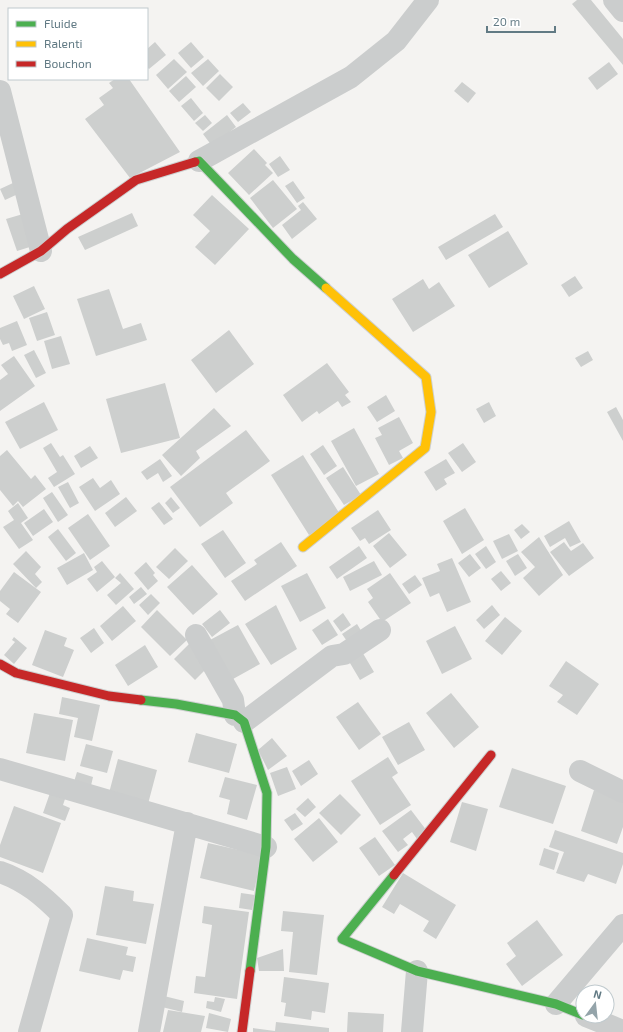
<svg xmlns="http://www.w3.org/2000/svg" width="623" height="1032" viewBox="0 0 623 1032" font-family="'Exo 2',sans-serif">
<rect width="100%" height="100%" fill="#f4f3f1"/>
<path fill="#cdcfce" d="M 577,0 L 591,0 L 623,39 L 623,65 L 572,4 Z
M 155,42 L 166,55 L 149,69 L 147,67 L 147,49 Z
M 191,42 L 204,57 L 191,68 L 178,53 Z
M 174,59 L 187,72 L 168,89 L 156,75 Z
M 208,59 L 219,71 L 203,86 L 191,73 Z
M 609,62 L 618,74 L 597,90 L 588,78 Z
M 220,74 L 233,87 L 219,101 L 206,88 Z
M 186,76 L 196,87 L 179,102 L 169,91 Z
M 115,79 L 129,79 L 180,152 L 130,178 L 85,119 L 104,105 L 99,98 L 113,88 L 109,83 Z
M 462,82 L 476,93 L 468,103 L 454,91 Z
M 191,98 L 203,113 L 194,121 L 181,106 Z
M 243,103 L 251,112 L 238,122 L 230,113 Z
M 205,115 L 212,123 L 203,131 L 195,123 Z
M 227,115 L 236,127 L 212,146 L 203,134 Z
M 254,149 L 267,163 L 265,165 L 273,173 L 249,195 L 228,173 Z
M 280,156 L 290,170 L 278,177 L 269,164 Z
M 273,180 L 297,209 L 273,228 L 250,198 Z
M 293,181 L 305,198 L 297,203 L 285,186 Z
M 13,183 L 18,194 L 5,200 L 0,189 Z
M 212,195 L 249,229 L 215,265 L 195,247 L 210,231 L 193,215 Z
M 303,202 L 317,219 L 292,239 L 282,225 L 301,210 L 298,206 Z
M 132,213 L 138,226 L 85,250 L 78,237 Z
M 23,214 L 33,246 L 17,251 L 6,219 Z
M 495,214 L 503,227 L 446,260 L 438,247 Z
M 508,231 L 528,264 L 489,288 L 468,255 Z
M 575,276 L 583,288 L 569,297 L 561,285 Z
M 423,279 L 429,289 L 439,282 L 455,306 L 413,332 L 392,299 Z
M 34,286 L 45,309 L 24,319 L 13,296 Z
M 109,289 L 123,329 L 141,323 L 147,340 L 96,356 L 77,299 Z
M 47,312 L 55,335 L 37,341 L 29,318 Z
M 17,321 L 27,345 L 12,351 L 9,343 L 3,345 L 0,339 L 0,328 Z
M 229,330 L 254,364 L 216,393 L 191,360 Z
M 61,336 L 70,364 L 52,369 L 44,341 Z
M 34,350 L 46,373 L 36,378 L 24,355 Z
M 588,351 L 593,360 L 581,367 L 575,358 Z
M 14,356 L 35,386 L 0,411 L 0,380 L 8,374 L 1,365 Z
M 327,363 L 349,392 L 345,395 L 351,402 L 342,407 L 338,401 L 319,414 L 317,411 L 302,422 L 283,395 Z
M 165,383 L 180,438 L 121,453 L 106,399 Z
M 386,395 L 395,411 L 377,422 L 367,407 Z
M 44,402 L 58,430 L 20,449 L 5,422 Z
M 489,402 L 496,416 L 484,423 L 476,409 Z
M 616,407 L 623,420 L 623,441 L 607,412 Z
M 214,408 L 231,426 L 196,451 L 200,458 L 181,476 L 162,455 Z
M 399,417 L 413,443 L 399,451 L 403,458 L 389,465 L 375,438 L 382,435 L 378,428 Z
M 354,428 L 379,474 L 356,486 L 331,441 Z
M 246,430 L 270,461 L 226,493 L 233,503 L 200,527 L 170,487 Z
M 51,443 L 60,457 L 63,455 L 75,474 L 54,487 L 48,478 L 57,472 L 43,448 Z
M 463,443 L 476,462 L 462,472 L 448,453 Z
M 323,445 L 337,466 L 324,475 L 310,454 Z
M 90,446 L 98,458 L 81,468 L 74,456 Z
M 7,450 L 31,479 L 35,475 L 46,489 L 23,507 L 18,501 L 13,506 L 0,490 L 0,456 Z
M 303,455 L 341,516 L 309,535 L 271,475 Z
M 160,459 L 172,476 L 163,482 L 158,473 L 147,480 L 141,472 Z
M 446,459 L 455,473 L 444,479 L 447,484 L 436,491 L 424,472 Z
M 343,467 L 361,495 L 344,505 L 326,478 Z
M 93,478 L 100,488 L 111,480 L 120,494 L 95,511 L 79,487 Z
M 68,482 L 79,503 L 70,508 L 58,487 Z
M 52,492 L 68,515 L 58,522 L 43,498 Z
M 126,497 L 137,511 L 115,527 L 105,513 Z
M 171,497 L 180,508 L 173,513 L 165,503 Z
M 159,502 L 173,519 L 164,525 L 151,508 Z
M 18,503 L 28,518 L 21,523 L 33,540 L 19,549 L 3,527 L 14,520 L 8,511 Z
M 465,508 L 484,540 L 462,554 L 443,521 Z
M 44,509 L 53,522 L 33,536 L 24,523 Z
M 378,510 L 391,530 L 369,544 L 365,538 L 360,541 L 351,528 Z
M 88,514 L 110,546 L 90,560 L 68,528 Z
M 569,521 L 581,542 L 570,547 L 565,538 L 550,547 L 544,536 Z
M 522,524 L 530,532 L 521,539 L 514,530 Z
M 58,529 L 76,553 L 66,561 L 48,537 Z
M 223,530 L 246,563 L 225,578 L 201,544 Z
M 389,533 L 407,555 L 390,568 L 373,546 Z
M 509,534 L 518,551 L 502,559 L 493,541 Z
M 539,537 L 563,575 L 539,596 L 523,578 L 535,567 L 521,552 Z
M 281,542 L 297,566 L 245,601 L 231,581 L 257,564 L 254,560 Z
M 564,542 L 571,551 L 583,543 L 594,558 L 569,576 L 550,552 Z
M 359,546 L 367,558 L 337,579 L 329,567 Z
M 486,546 L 496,562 L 486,569 L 475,554 Z
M 175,548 L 188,561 L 169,579 L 156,567 Z
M 26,551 L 41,567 L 35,574 L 42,582 L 36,588 L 13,564 Z
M 84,553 L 93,570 L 67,585 L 57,568 Z
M 470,554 L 481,568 L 469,577 L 458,563 Z
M 518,554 L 527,568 L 515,576 L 506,561 Z
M 452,558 L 471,602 L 447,612 L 439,593 L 430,597 L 422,578 L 440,571 L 437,564 Z
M 102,561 L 115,577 L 97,592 L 87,579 L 97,572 L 94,567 Z
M 374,561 L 382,575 L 350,591 L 343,577 Z
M 146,562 L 155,573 L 153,575 L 158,581 L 148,590 L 134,573 Z
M 192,565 L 218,594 L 193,615 L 167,587 Z
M 501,571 L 511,583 L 501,591 L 491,579 Z
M 14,572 L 41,592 L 18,623 L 6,614 L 10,609 L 0,601 L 0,591 Z
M 120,573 L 134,589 L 116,605 L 107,595 L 121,583 L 115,578 Z
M 307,573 L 326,608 L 300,622 L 281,586 Z
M 390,573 L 411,603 L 382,622 L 368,602 L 373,598 L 367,589 Z
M 415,575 L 422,585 L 409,594 L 402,584 Z
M 141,587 L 147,594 L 134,604 L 129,597 Z
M 151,594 L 160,603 L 148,615 L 139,605 Z
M 276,605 L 297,649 L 271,665 L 245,624 Z
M 492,605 L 500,615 L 484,629 L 476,620 Z
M 123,606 L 136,621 L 112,641 L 100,626 Z
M 157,610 L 187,640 L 170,656 L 141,627 Z
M 220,610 L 230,623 L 212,637 L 202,624 Z
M 343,613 L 351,625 L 341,632 L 333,621 Z
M 505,617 L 522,631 L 502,655 L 485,641 Z
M 328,619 L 338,635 L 322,645 L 312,630 Z
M 357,624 L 365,637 L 351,647 L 342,634 Z
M 238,625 L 260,664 L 233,679 L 210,640 Z
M 455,626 L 472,659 L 442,674 L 426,641 Z
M 94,628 L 104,643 L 91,653 L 80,638 Z
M 45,630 L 67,638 L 64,646 L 74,650 L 63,677 L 32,665 Z
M 14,637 L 27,648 L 14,664 L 4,655 L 15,642 L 12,640 Z
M 189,644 L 210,665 L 195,680 L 174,659 Z
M 145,645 L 158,667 L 128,686 L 115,665 Z
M 361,650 L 374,672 L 360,680 L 347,658 Z
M 566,661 L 599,684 L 577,715 L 557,702 L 563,695 L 549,686 Z
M 451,693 L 479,727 L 454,748 L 426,713 Z
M 62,697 L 100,705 L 92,741 L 74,737 L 78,718 L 59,714 Z
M 358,702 L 381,734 L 359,750 L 336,717 Z
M 34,713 L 73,720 L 65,761 L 26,753 Z
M 409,722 L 425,750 L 398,765 L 382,737 Z
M 196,733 L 237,744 L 229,773 L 188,762 Z
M 272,738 L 287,756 L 268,770 L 258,750 Z
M 86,744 L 113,751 L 107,773 L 80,766 Z
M 388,757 L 398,773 L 392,777 L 411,805 L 380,825 L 351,781 Z
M 118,759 L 157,770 L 148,804 L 109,793 Z
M 309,760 L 318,774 L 301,786 L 292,771 Z
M 287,767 L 296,789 L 278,796 L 270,773 Z
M 512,768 L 566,786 L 553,824 L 499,807 Z
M 77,772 L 93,777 L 90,790 L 73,785 Z
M 225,777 L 257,785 L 247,820 L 227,814 L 230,800 L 219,797 Z
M 594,790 L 623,800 L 623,827 L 617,844 L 581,831 Z
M 50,793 L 65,799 L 63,805 L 70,808 L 65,821 L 43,813 Z
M 340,794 L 361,815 L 341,835 L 319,813 Z
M 308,798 L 316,807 L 305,817 L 296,809 Z
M 462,802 L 488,809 L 476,851 L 450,842 Z
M 14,806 L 61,823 L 43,873 L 0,857 L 0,845 Z
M 411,810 L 427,831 L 417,839 L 412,832 L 403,839 L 408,845 L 398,852 L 382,831 Z
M 295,813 L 303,824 L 292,831 L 284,820 Z
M 319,818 L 338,842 L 313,862 L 294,839 Z
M 555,830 L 623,853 L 623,864 L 616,884 L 588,874 L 584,882 L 556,873 L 564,852 L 549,847 Z
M 375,837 L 395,865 L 379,876 L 359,848 Z
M 208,843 L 262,855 L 254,891 L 200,878 Z
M 544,848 L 559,853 L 554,870 L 539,865 Z
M 403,873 L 456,905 L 436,939 L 423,931 L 429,921 L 400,904 L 394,914 L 382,907 Z
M 105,886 L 134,891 L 133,901 L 154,904 L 146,944 L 96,935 Z
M 241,893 L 255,895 L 252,910 L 239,908 Z
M 204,906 L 249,912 L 237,999 L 194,993 L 196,976 L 205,977 L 212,925 L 202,923 Z
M 283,911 L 324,915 L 317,975 L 289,972 L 293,932 L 281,931 Z
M 537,920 L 563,955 L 522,986 L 506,964 L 516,956 L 507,943 Z
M 87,938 L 128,947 L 126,955 L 136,957 L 133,972 L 123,970 L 120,980 L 79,971 Z
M 283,949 L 284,971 L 259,971 L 257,958 Z
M 284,977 L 329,983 L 325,1013 L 312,1011 L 311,1020 L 284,1016 L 286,1003 L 281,1002 Z
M 164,996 L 184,1001 L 182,1012 L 162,1007 Z
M 215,997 L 225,999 L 221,1012 L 206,1008 L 207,1001 L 214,1002 Z
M 168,1010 L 205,1016 L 201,1032 L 163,1032 Z
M 348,1012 L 384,1014 L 383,1032 L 347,1032 Z
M 209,1013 L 231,1019 L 228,1032 L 206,1028 Z
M 276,1022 L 329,1028 L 329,1032 L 253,1032 L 253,1028 L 275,1031 Z"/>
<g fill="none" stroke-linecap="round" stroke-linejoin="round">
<g stroke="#cdd0d0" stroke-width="11">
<path id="fast" d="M 195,162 L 199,161 L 293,259 L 326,288
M 141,700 L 176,704 L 235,715 L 244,722 L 267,793 L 266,847 L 250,971
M 394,875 L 342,939 L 417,971 L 556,1004 L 583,1015"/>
</g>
<g stroke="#cdd0d0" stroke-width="11">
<path id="slow" d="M 303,547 L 425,448 L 431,412 L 426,377 L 326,288"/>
</g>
<g stroke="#cdd0d0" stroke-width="11">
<path id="jam" d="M 0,274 L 41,251 L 67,229 L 136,180 L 195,162
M 0,664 L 16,673 L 109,696 L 141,700
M 394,875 L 491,755
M 242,1032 L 250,971"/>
</g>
<path stroke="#cbcdcd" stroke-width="22" d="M 614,0 L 623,11
M 0,91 L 41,251
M 199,161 L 351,77 L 396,41 L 428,0
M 196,635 L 233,700 L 235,715
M 244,722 L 332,656 L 344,654 L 380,630
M 0,769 L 266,847
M 580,771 L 623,792
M 0,872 C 26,881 43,896 62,915 L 29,1032
M 556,1004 L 623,925
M 586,1016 L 623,1031
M 149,1032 L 187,823
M 412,1032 L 417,971"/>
<use href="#fast" stroke="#4caf50" stroke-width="9"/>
<use href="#slow" stroke="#ffc107" stroke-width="9"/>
<use href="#jam" stroke="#c62828" stroke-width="9"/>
</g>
<rect x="8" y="8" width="140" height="72" fill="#ffffff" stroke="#c0cace"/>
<rect x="16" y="21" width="20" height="6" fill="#4caf50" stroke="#c0cace"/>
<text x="44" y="28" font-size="12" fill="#617a84">Fluide</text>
<rect x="16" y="41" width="20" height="6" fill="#ffc107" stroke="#c0cace"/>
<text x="44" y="48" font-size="12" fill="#617a84">Ralenti</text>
<rect x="16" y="61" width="20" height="6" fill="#c62828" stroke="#c0cace"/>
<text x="44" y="68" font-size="12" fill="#617a84">Bouchon</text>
<g transform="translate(595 1004) rotate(15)"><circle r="19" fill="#ffffff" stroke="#c0cace"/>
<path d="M0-3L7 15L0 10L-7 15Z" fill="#94a4aa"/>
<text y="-6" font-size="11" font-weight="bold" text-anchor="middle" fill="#617a84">N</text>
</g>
<path d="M487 26v6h68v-6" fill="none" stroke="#617a84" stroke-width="2"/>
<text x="493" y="26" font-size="12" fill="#617a84" stroke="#ffffff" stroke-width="3" paint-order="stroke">20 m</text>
</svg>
